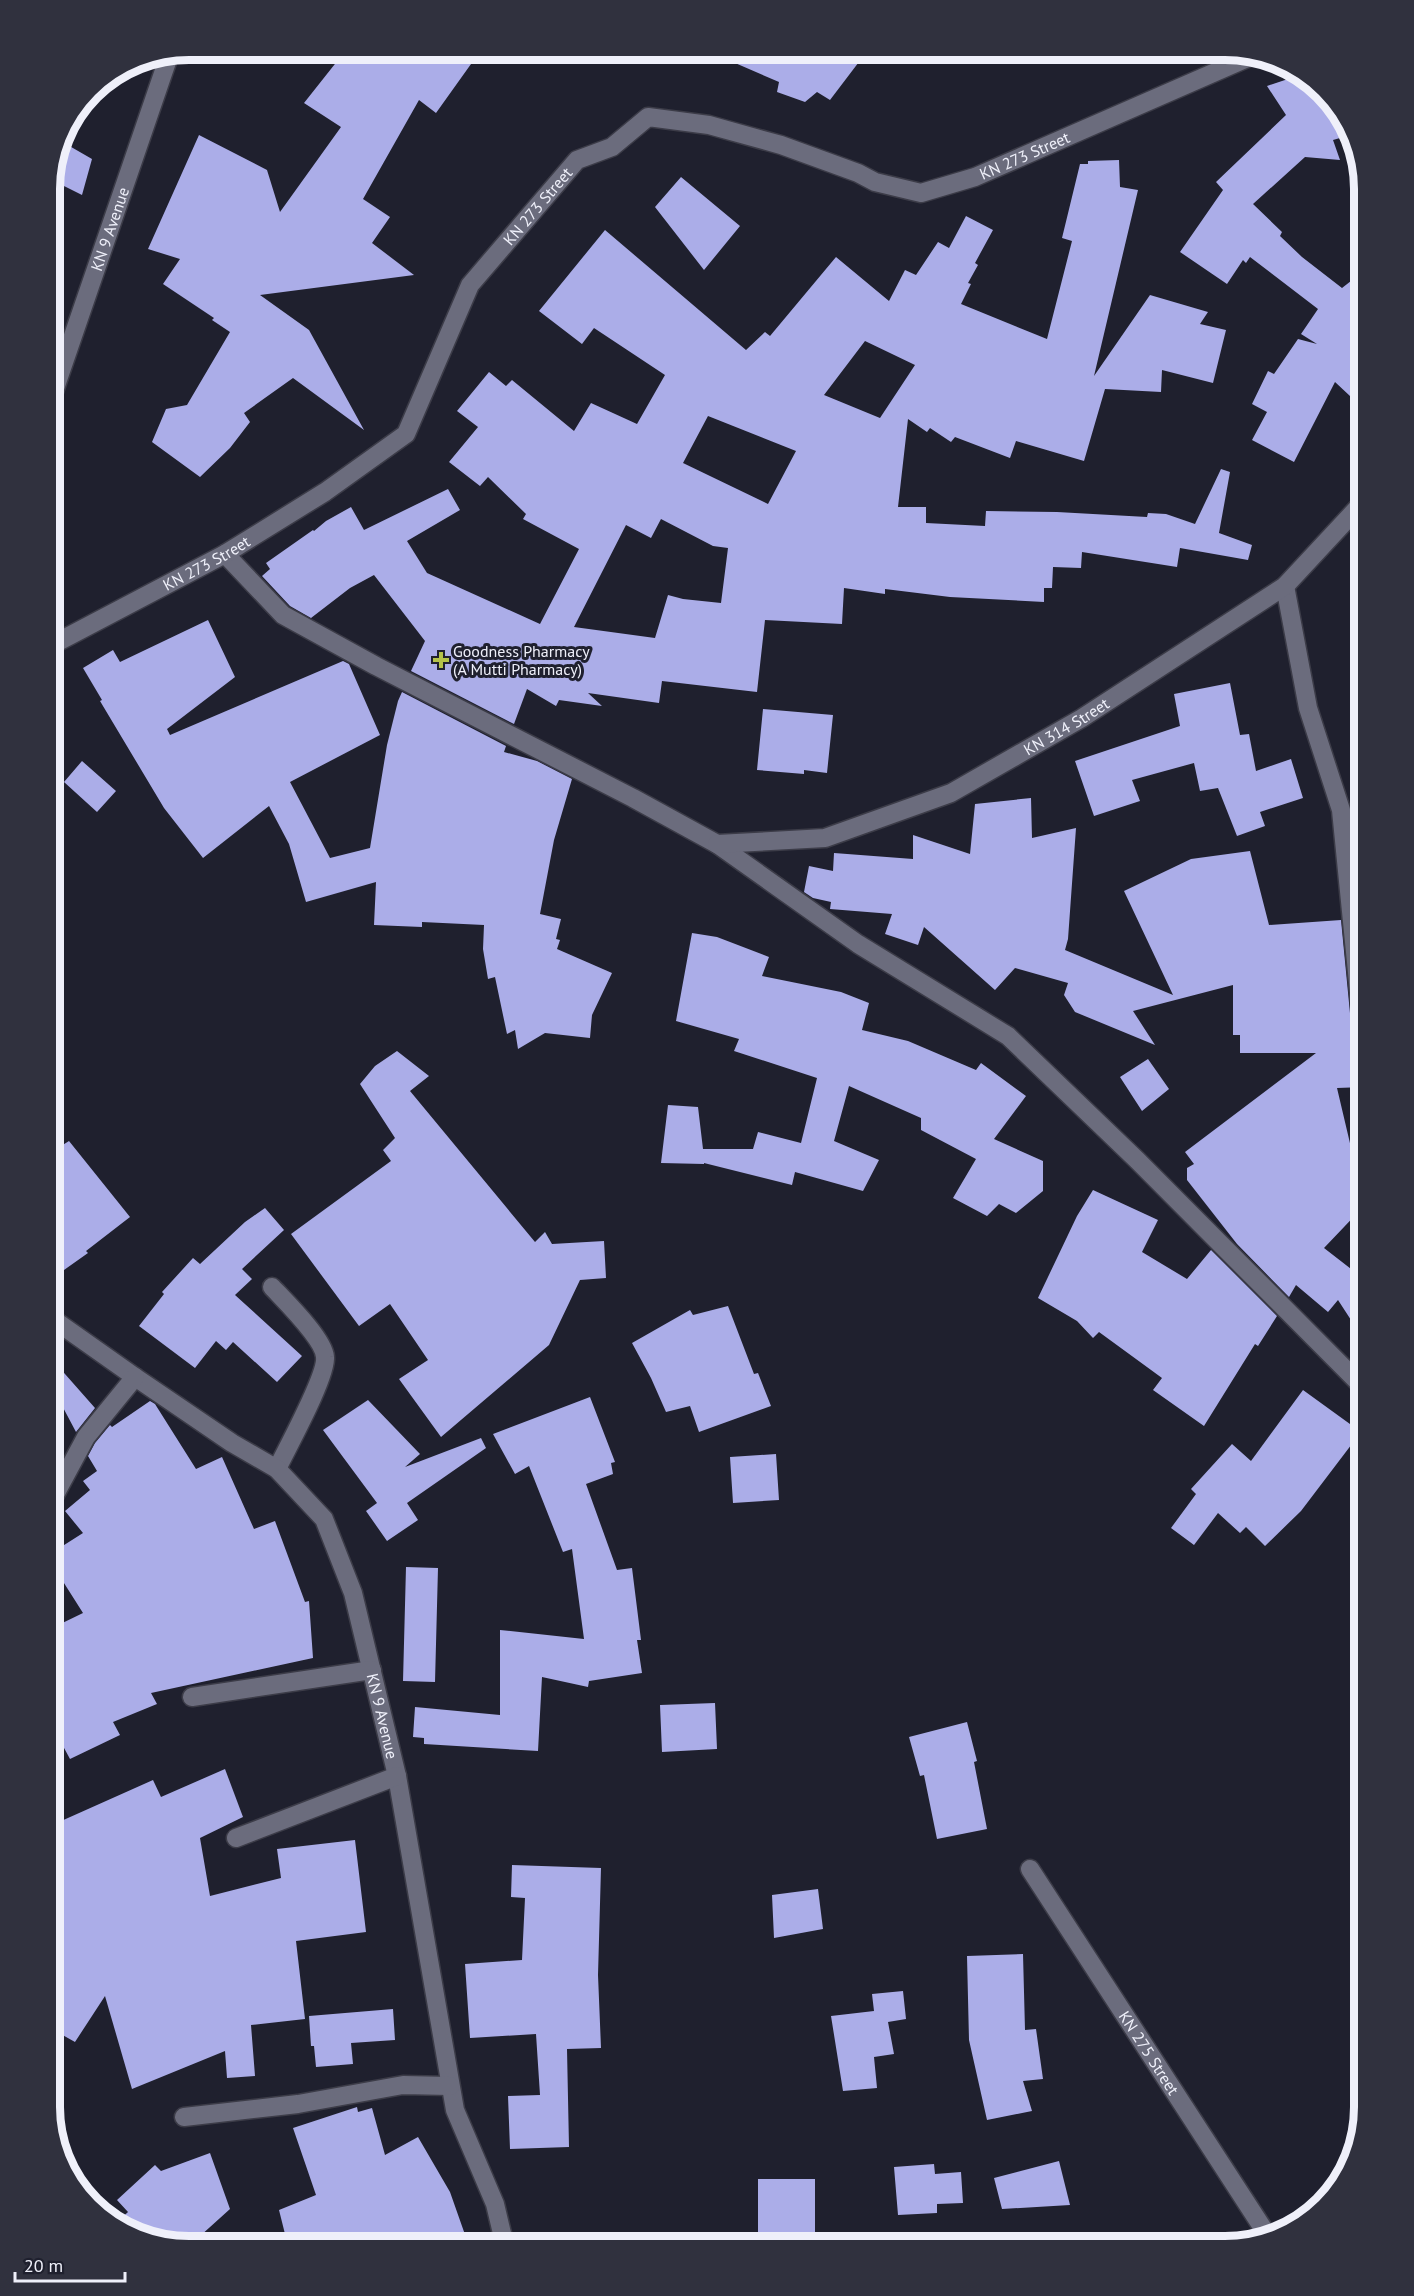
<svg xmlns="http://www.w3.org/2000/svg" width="1414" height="2296" viewBox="0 0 1414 2296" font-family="'PT Sans',sans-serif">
<rect width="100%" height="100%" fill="#1f202e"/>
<path fill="#abade8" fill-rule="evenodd" d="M 346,50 L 481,50 L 436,113 L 419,100 L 363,199 L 390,217 L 372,243 L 414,275 L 260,295 L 309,330 L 364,430 L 293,378 L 244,413 L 250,422 L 230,448 L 200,477 L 152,442 L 166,409 L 187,405 L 230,332 L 212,320 L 214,318 L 163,284 L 180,259 L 148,249 L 199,135 L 267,170 L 280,212 L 341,127 L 304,103 Z
M 705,50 L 868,50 L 830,100 L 817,92 L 805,102 L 777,92 L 779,82 Z
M 1303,74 L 1345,122 L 1335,125 L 1340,138 L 1333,140 L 1340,160 L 1305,157 L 1253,204 L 1282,232 L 1280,236 L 1302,257 L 1342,288 L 1365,270 L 1365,410 L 1335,382 L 1294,462 L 1252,440 L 1267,412 L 1252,404 L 1268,371 L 1274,374 L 1298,339 L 1317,344 L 1301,334 L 1318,309 L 1250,257 L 1246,263 L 1243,260 L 1227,284 L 1180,252 L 1223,190 L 1216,182 L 1286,115 L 1267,86 Z
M 59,140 L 92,159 L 82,195 L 50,179 Z
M 1119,160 L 1120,187 L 1138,190 L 1094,376 L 1150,295 L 1208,312 L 1200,324 L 1226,330 L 1213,383 L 1162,370 L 1161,392 L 1105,389 L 1084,461 L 1016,441 L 1010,458 L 955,437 L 951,442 L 930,428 L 927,432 L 908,419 L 898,507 L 926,507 L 926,523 L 985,526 L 986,511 L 1057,512 L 1147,517 L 1148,513 L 1166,514 L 1195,524 L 1221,469 L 1230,472 L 1219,533 L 1252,545 L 1248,560 L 1180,548 L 1177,567 L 1082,552 L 1081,568 L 1053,567 L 1052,588 L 1044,588 L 1044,602 L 950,597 L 885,589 L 885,594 L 844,588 L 842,624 L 765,620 L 757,692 L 662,681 L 659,703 L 588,693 L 602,706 L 559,700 L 556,706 L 527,689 L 514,724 L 411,671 L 425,641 L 374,575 L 350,588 L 311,618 L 290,606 L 262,576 L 270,569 L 266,563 L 313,530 L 314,531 L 326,521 L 351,507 L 364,530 L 448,489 L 460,510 L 407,541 L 427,573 L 540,624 L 579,549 L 523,519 L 526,514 L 488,477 L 480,486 L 449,462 L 478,427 L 457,411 L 489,372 L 506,386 L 512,380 L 574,431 L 591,403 L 637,424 L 665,375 L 594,328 L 582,344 L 539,311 L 605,230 L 746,350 L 765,332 L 770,336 L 836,257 L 889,301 L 905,270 L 916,275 L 938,242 L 949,248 L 966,216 L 993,230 L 975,263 L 978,265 L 968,283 L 971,284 L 961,304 L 1047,339 L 1072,241 L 1062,238 L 1080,164 L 1088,164 L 1088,161 ZM 865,341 L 915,365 L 880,418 L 824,395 ZM 708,416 L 796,451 L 768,504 L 683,463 ZM 661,519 L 713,546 L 728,548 L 721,603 L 683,599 L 668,595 L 655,638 L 574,627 L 626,525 L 651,538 Z
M 681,177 L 740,226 L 704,270 L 655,207 Z
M 208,620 L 235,677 L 167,729 L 170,735 L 343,661 L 349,664 L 380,735 L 290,782 L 330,858 L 370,848 L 387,745 L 398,701 L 402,692 L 506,746 L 504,752 L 537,761 L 572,779 L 554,840 L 540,914 L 561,919 L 556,939 L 560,940 L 557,949 L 612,973 L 592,1015 L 590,1038 L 545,1033 L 518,1049 L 515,1030 L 507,1034 L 495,977 L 488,979 L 483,949 L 484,925 L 422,922 L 422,927 L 374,925 L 376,882 L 306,902 L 289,844 L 269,806 L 203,858 L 164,808 L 100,701 L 102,700 L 83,668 L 113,650 L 120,662 Z
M 1230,683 L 1240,735 L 1249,734 L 1256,771 L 1291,759 L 1303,798 L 1260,812 L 1265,826 L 1237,836 L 1218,788 L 1200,791 L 1194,763 L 1132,780 L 1140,801 L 1094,816 L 1075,761 L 1180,726 L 1174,694 Z
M 763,709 L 833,715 L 827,773 L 804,770 L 804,774 L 757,770 Z
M 82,761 L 116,791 L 97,812 L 64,782 Z
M 1031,798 L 1032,838 L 1076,828 L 1068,939 L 1065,950 L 1173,995 L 1124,891 L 1191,859 L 1250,851 L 1269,925 L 1341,920 L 1353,1044 L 1355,1050 L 1364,1054 L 1364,1087 L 1337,1088 L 1357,1173 L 1364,1181 L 1364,1206 L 1324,1248 L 1364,1279 L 1364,1340 L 1338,1300 L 1328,1312 L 1296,1285 L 1289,1297 L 1237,1244 L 1187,1180 L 1187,1168 L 1194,1164 L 1185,1152 L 1316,1053 L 1240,1053 L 1240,1035 L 1233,1035 L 1233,985 L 1133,1011 L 1155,1045 L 1075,1012 L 1064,995 L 1068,983 L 1015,968 L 995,990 L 924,927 L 918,945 L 885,934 L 892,914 L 830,909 L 831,902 L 813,898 L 804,892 L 809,866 L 833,871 L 834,853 L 913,859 L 913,835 L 970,854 L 975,804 Z
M 692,933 L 717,937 L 769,957 L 762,976 L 841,992 L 869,1003 L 862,1030 L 908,1041 L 976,1070 L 981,1063 L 1026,1096 L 994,1139 L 1043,1161 L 1043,1191 L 1016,1213 L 999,1204 L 987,1216 L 953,1198 L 976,1159 L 921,1130 L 921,1118 L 849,1086 L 834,1141 L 879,1160 L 863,1191 L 795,1172 L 792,1185 L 704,1163 L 704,1164 L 661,1163 L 668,1105 L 698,1107 L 703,1149 L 753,1149 L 758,1132 L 801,1143 L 817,1078 L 734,1051 L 739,1039 L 676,1021 Z
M 397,1051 L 429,1076 L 410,1091 L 535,1242 L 545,1232 L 552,1244 L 604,1241 L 606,1278 L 580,1280 L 549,1345 L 441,1437 L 399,1379 L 428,1360 L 390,1304 L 359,1326 L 291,1234 L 391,1161 L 383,1150 L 395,1138 L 360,1084 L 375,1066 Z
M 1148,1059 L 1169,1089 L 1142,1111 L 1120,1077 Z
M 69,1141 L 130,1217 L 86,1251 L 88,1253 L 64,1270 L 50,1259 L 50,1153 Z
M 1093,1190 L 1158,1220 L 1142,1252 L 1187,1279 L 1211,1250 L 1277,1316 L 1258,1346 L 1255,1344 L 1204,1426 L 1153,1390 L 1162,1378 L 1099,1332 L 1093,1338 L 1077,1321 L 1038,1298 L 1077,1216 Z
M 265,1208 L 284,1230 L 242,1269 L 252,1279 L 235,1295 L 302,1356 L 277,1382 L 233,1342 L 226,1350 L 216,1341 L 195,1368 L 139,1326 L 164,1294 L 162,1292 L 193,1258 L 200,1264 L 245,1222 Z
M 728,1306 L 754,1374 L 758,1373 L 771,1406 L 699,1432 L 690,1406 L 666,1412 L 651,1378 L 632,1343 L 690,1310 L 693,1315 Z
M 50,1357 L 95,1408 L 76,1432 L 50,1383 Z
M 1303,1390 L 1361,1432 L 1301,1511 L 1265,1546 L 1246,1527 L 1240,1533 L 1218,1513 L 1194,1545 L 1171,1528 L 1196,1494 L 1191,1489 L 1232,1444 L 1251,1461 Z
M 590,1397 L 615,1462 L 611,1463 L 613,1474 L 586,1484 L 617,1570 L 632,1568 L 641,1640 L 637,1640 L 642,1673 L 589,1681 L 588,1687 L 542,1677 L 538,1751 L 424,1744 L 424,1738 L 413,1737 L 415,1707 L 500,1715 L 500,1630 L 584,1639 L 572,1549 L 563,1552 L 529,1466 L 515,1474 L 493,1434 Z
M 368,1400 L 420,1454 L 405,1467 L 481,1438 L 486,1448 L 407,1503 L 418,1520 L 387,1541 L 366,1511 L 377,1503 L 323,1430 Z
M 150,1401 L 155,1404 L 196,1469 L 222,1457 L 254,1529 L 275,1521 L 305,1602 L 309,1601 L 313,1658 L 151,1693 L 157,1704 L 113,1722 L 120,1735 L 70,1759 L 50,1722 L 50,1629 L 83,1613 L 50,1561 L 50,1554 L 83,1533 L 65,1511 L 90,1490 L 83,1481 L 97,1471 L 88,1456 L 95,1443 L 110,1425 L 112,1427 Z
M 776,1454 L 779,1500 L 733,1503 L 730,1457 Z
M 406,1567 L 438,1568 L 435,1682 L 403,1681 Z
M 715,1703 L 717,1749 L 662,1752 L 660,1705 Z
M 967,1722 L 977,1761 L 974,1762 L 987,1829 L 937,1839 L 924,1775 L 920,1776 L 909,1737 Z
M 225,1769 L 243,1817 L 200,1838 L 210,1896 L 281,1878 L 277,1849 L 355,1840 L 366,1932 L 296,1941 L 305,2019 L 251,2025 L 255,2076 L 227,2078 L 225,2051 L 132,2089 L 105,1996 L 75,2042 L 50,2028 L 50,1826 L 153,1780 L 161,1797 Z
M 512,1865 L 601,1868 L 598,1975 L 601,2048 L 567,2049 L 569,2147 L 510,2149 L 508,2096 L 540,2095 L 536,2034 L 470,2038 L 465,1964 L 522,1960 L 525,1898 L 511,1897 Z
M 818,1889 L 823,1929 L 774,1938 L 772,1895 Z
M 1023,1954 L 1025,2030 L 1036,2029 L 1043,2079 L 1023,2081 L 1032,2111 L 987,2120 L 969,2040 L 967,1956 Z
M 903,1991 L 906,2019 L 888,2022 L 894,2054 L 874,2057 L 877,2088 L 843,2091 L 831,2016 L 874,2011 L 872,1994 Z
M 393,2009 L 395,2040 L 351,2043 L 353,2064 L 316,2067 L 314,2046 L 311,2046 L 309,2016 Z
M 357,2107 L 358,2112 L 372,2108 L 385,2155 L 418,2137 L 450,2192 L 469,2246 L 288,2246 L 279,2210 L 316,2195 L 293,2128 Z
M 210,2153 L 230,2209 L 189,2246 L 181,2246 L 115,2224 L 128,2212 L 117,2200 L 155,2165 L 161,2171 Z
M 1059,2161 L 1070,2205 L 1002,2209 L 994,2178 Z
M 934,2164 L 935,2174 L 961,2172 L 963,2203 L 937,2204 L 937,2213 L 898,2215 L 894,2167 Z
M 758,2179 L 815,2179 L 815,2245 L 758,2245 Z"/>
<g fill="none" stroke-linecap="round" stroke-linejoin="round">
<g stroke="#3c3c48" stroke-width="21">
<g id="minor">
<path id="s1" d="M 50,403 L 170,53"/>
<path d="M 225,554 L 283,615 L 376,666 L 633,798 L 717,844 L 858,944 L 1008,1036 L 1137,1160 L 1364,1388"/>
<path d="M 1285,586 L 1308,708 L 1341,810 L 1364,1043"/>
<path id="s2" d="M 50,646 L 225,554 L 325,492 L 406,434 L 470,285 L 577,160 L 612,147 L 648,117 L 709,125 L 781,145 L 858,173 L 875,182 L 921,193 L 975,177 L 1252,56"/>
<path id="s3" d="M 717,844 L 825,838 L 951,793 L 1082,718 L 1285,586 L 1364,501"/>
<path d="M 272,1287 C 285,1301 324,1339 325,1357 C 327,1376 287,1448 277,1469"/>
<path id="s4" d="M 50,1317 L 135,1377 L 232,1443 L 277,1469 L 324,1519 L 353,1593 L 397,1776 L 455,2110 L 495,2204 L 505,2246"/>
<path d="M 50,1504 L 86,1437 L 135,1377"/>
<path d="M 192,1697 L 372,1670"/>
<path d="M 236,1838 L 397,1776"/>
<path id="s5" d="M 1030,1869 L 1268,2236"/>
<path d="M 184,2117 L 298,2104 L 403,2085 L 450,2086"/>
</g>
</g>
<use href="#minor" stroke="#6b6c7d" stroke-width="18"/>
</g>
<path fill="#b4c24a" stroke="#1f202e" stroke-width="2" d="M438 651h6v6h6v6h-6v6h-6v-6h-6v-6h6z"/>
<g text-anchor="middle" stroke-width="6" stroke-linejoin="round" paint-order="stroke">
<g font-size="16" fill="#eff0fa" stroke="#1f202e">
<text dy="6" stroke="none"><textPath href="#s2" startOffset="1221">KN 273 Street</textPath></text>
<text dy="6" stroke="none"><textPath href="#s2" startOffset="681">KN 273 Street</textPath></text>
<text dy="6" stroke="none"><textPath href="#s1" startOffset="184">KN 9 Avenue</textPath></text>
<text dy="6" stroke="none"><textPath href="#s2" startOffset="177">KN 273 Street</textPath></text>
<text dy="6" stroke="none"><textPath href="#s3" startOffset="375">KN 314 Street</textPath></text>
<text dy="6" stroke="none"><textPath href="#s4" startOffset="548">KN 9 Avenue</textPath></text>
<text dy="6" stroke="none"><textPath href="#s5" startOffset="219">KN 275 Street</textPath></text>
</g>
<g font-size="16" fill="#eff0fa" stroke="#1f202e" text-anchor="start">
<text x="453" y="657">Goodness Pharmacy<tspan x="453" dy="18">(A Mutti Pharmacy)</tspan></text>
</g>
</g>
<path d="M0 0H1414V2296H0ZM189 60H1225A129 129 0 0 1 1354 189V2107A129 129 0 0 1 1225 2236H189A129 129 0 0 1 60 2107V189A129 129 0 0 1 189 60Z" fill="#30313e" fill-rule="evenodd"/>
<path fill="none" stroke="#eff0fa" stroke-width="8" d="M189 60H1225A129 129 0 0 1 1354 189V2107A129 129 0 0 1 1225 2236H189A129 129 0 0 1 60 2107V189A129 129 0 0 1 189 60Z"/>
<path d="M15 2272v9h110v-9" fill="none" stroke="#eff0fa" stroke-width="3"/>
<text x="24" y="2272" font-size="18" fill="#eff0fa" stroke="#1f202e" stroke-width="4.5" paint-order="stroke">20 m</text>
</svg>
